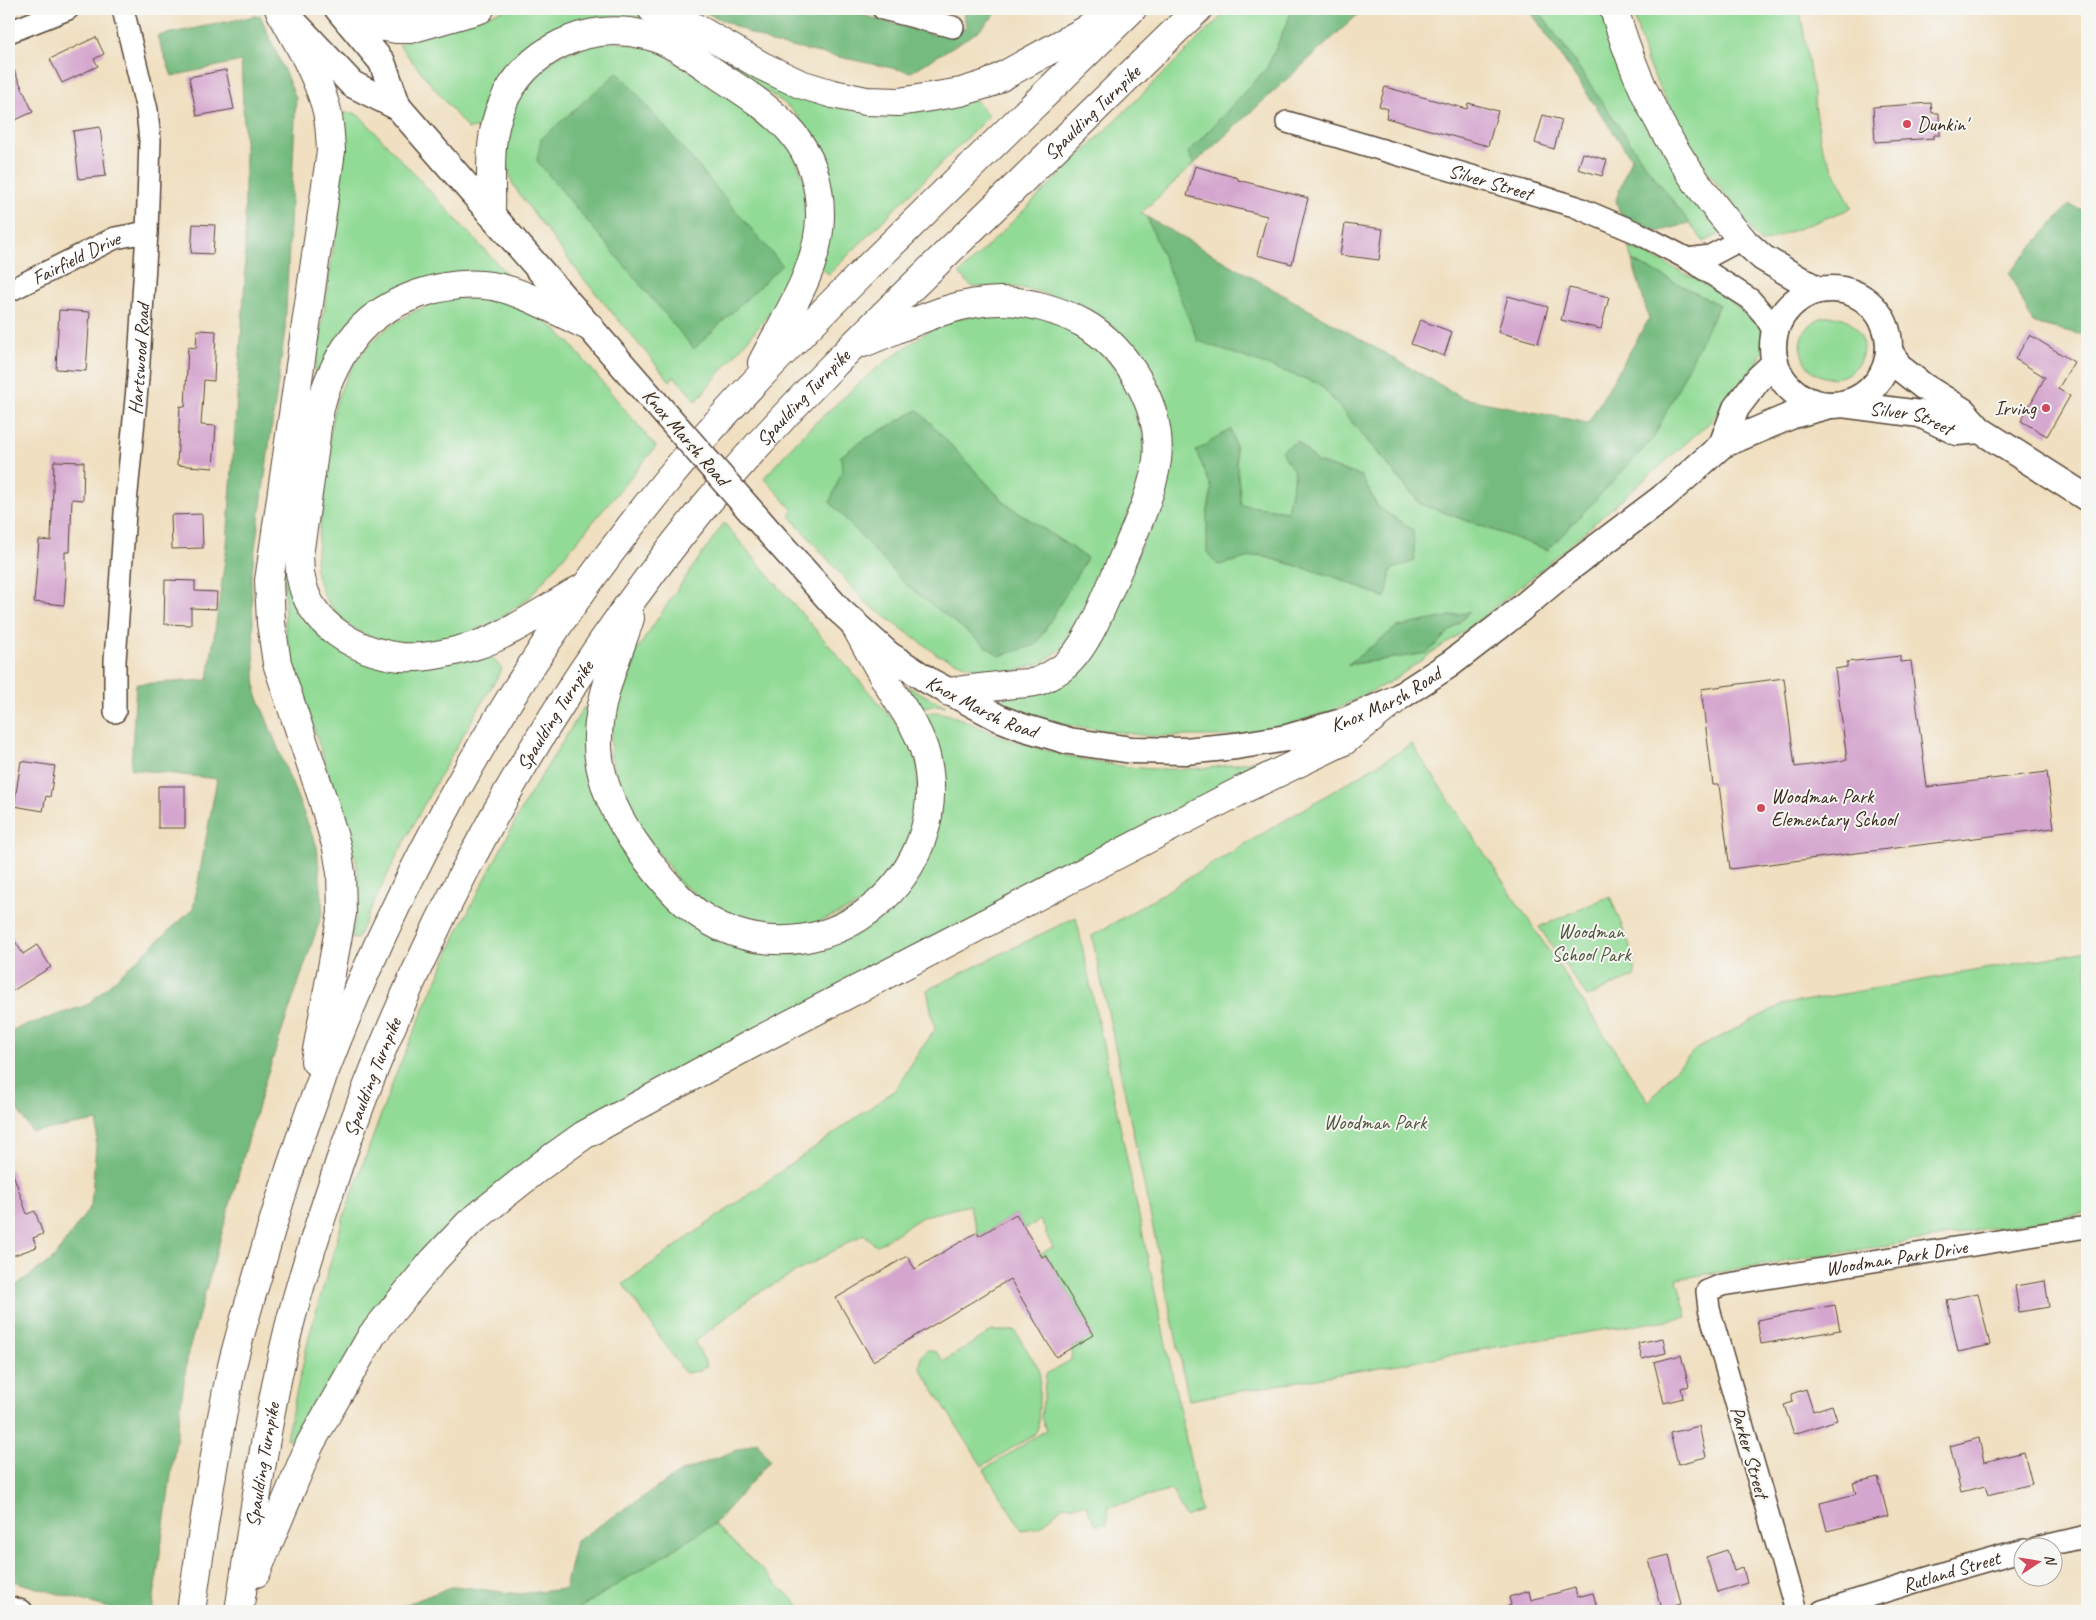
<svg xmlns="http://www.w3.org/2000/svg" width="2096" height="1620" viewBox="0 0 2096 1620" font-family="Caveat,sans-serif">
<rect width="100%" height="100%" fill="#f6f6f2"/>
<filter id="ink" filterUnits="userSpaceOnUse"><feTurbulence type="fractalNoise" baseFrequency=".02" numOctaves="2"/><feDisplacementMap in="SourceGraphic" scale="10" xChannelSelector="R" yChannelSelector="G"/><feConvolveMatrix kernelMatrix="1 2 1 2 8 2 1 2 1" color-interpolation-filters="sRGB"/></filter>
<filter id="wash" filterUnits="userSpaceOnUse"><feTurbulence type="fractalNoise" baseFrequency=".0096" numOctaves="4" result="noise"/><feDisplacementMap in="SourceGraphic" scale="20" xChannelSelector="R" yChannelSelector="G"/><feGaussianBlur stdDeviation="1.12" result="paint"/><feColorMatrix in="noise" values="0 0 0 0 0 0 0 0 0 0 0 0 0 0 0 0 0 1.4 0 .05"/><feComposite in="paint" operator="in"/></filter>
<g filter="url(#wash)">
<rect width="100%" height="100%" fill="#f0dfc0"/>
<path fill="#92db96" stroke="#66825a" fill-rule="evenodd" d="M 507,9 L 627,9 L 653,16 L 770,78 L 976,100 L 989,116 L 829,274 L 821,268 L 816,144 L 796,114 L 783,102 L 692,45 L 590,23 L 485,127 L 468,129 L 399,45 L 409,40 Z
M 1229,9 L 1293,9 L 1267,68 L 1188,153 L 1194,164 L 1141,213 L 1147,217 L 1198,340 L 1320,384 L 1420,504 L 1548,550 L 1719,305 L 1632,260 L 1628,246 C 1661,261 1729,292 1750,320 L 1756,315 L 1763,331 L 1765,347 L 1754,369 L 1709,423 L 1541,570 L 1477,622 L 1390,682 L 1334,710 L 1283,726 L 1232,736 L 1149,736 L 1070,726 L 999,704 L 997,700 L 1083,665 L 1104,636 L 1163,492 L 1159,393 L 1142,360 L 1131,344 L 1118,330 L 1099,317 L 1078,305 L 1036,291 L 1014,287 L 972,287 L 959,274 ZM 1298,441 L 1317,462 L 1361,476 L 1378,507 L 1413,530 L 1391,570 L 1385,598 L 1332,576 L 1258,555 L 1218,565 L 1207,516 L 1212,489 L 1235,445 L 1240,505 L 1287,511 L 1295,473 ZM 1469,613 L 1427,653 L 1348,665 Z
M 1538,9 L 1604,9 L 1720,234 L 1704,242 L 1649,170 Z
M 1632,9 L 1800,9 L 1821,144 L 1852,208 L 1761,243 L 1689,146 L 1647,62 Z
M 601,41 L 651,46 L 787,134 L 816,213 L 788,292 L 696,401 L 674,376 L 670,381 L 582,277 L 519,194 L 512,182 L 504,156 L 504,143 L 513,100 L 552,58 Z
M 339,113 L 355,113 L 362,118 L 518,286 L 476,280 L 349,336 L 295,550 L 325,635 L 489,654 L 502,669 C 449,757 399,846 357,939 L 350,938 C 359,912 360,887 356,860 L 291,657 L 285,629 L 284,574 L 336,231 L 339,201 Z
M 451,298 L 493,298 L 534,314 L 552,326 L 568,341 L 656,447 L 529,598 L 495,622 L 458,638 L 415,646 L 375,640 L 348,625 L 337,615 L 323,594 L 315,569 C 319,535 323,501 327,467 C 329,448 330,428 334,410 C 350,350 393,314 451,298 Z
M 984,312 L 1039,315 L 1093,341 L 1133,392 L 1144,437 L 1143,473 L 1105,578 L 1066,646 L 1041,663 L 1012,672 L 982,671 L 938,655 L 865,602 L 789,515 L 793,510 L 764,478 L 803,434 L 873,371 L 928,331 L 946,322 ZM 918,410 L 1006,504 L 1087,558 L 830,503 L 842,471 L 841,456 L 860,442 Z
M1801 347a31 31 0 1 1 62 0a31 31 0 1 1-62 0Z
M 724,523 L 899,727 L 904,724 L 920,775 L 910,844 L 865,902 L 814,924 L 776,926 L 738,919 L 719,911 L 686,890 L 624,808 L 610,753 L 613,709 L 629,662 L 676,591 Z
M 908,687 L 946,706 L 932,705 L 915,710 L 902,688 Z
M 584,707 L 592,713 L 616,831 L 766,950 L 913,882 L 920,717 C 924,715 929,712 934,712 C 955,713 985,731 1006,738 C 1077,762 1147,776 1223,766 C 1239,764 1255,760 1272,757 L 1280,763 L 525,1164 L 299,1443 L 286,1438 L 310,1333 L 343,1219 L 395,1076 L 458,931 L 526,801 Z
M 1412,744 L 1649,1102 L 1670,1075 L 1695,1050 L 1781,1005 L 2087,951 L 2087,1213 L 1677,1279 L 1687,1317 L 1537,1340 L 1189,1400 L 1092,936 Z
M 1610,896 L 1631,949 L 1635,976 L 1587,997 L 1539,927 Z
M 1076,917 L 1201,1511 L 1185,1517 L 1172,1490 L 1109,1507 L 1107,1524 L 1096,1525 L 1085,1504 L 1063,1506 L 1040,1527 L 1022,1530 L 984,1470 L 1046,1430 L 1041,1417 L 1046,1374 L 1071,1360 L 1072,1348 L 1093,1335 L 1046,1255 L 1042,1257 L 1040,1254 L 1053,1247 L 1045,1233 L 1047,1232 L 1040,1220 L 1025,1229 L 1016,1214 L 979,1236 L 969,1205 L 924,1216 L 876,1246 L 864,1234 L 753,1296 L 695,1342 L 707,1366 L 699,1371 L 685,1373 L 623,1284 L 895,1090 L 921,1049 L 935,1030 L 927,990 Z
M 992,1331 L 1015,1331 L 1040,1371 L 1038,1428 L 1034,1435 L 982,1466 L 920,1368 L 921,1357 L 927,1350 L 936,1352 L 944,1361 Z
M 714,1524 L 805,1611 L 575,1611 Z"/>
<path fill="#75bb7f" stroke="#58724e" d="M 698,9 L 840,9 L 935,35 L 966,28 L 964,9 L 1001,9 L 977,32 L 911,72 L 772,43 Z
M 1293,9 L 1364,9 L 1194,164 L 1188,153 L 1267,68 Z
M 1529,9 L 1538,9 L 1649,170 L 1690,223 L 1657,232 L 1620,214 L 1616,200 L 1631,158 Z
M 260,15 L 296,98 L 285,330 L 251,578 L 256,693 L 317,847 L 323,911 L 264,1084 L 188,1353 L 152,1611 L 120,1611 L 9,1580 L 9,1290 L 53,1259 L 91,1206 L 98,1121 L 32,1132 L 9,1096 L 9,1031 L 87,1005 L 193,909 L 217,779 L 131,769 L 136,684 L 208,680 L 227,545 L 245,280 L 245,147 L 241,61 L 172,76 L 157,36 Z
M 618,72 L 782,265 L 694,349 L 537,161 L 541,139 Z
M 2069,205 L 2087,211 L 2087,336 L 2033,323 L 2009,273 Z
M 1147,217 L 1463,398 L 1588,423 L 1649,319 L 1632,260 L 1719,305 L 1653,439 L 1548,550 L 1421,504 L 1320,384 L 1198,341 Z
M 918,410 L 1006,504 L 1087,558 L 1036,645 L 999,656 L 906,585 L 830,502 L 842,471 L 841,456 L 860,442 Z
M 1231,429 L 1235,445 L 1241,505 L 1287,511 L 1295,473 L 1281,451 L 1297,441 L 1317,462 L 1361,476 L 1378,507 L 1413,530 L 1415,561 L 1391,570 L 1386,598 L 1332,576 L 1259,555 L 1218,565 L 1207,552 L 1207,516 L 1212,489 L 1196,451 Z
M 1470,612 L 1427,653 L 1347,665 L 1397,627 Z
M 757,1442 L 770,1461 L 714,1524 L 575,1611 L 389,1611 L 454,1586 L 519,1594 L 565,1589 L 576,1541 L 681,1472 Z"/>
<g id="blocks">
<path fill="#d4a5ce" d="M 96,37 L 104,54 L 94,59 L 98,66 L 62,83 L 50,59 Z
M 9,59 L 33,112 L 9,123 Z
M 226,70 L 234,109 L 197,116 L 189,77 Z
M 1385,87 L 1467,109 L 1468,103 L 1498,111 L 1488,146 L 1386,118 L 1388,109 L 1379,106 Z
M 1931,103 L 1932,113 L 1939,113 L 1940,135 L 1934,135 L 1934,138 L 1875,142 L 1873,107 Z
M 1543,115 L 1562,120 L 1554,149 L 1535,143 Z
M 100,127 L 106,176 L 79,179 L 73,131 Z
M 1583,153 L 1607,160 L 1602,176 L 1578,169 Z
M 1195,166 L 1238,178 L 1238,180 L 1308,198 L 1292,264 L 1257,255 L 1267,216 L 1187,196 Z
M 193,224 L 215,225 L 213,254 L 191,253 Z
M 1345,224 L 1383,229 L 1379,260 L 1340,255 Z
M 1569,288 L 1609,297 L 1601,329 L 1561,320 Z
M 1508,296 L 1548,307 L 1538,343 L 1498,332 Z
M 59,310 L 90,312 L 86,371 L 56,369 Z
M 1420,320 L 1452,332 L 1444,356 L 1411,344 Z
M 197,330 L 216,331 L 214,381 L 204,380 L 201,425 L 216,426 L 213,468 L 177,465 L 180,406 L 185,407 L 188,347 L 196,348 Z
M 2030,335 L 2074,362 L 2058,389 L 2070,396 L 2047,436 L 2021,421 L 2045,377 L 2015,359 Z
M 54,461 L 84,462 L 83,500 L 72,499 L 70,552 L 65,552 L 65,576 L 66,576 L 64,605 L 34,602 L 39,540 L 51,541 Z
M 202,514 L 203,548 L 172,549 L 171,515 Z
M 165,580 L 195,581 L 195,591 L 217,592 L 216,609 L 191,608 L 191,625 L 164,624 Z
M 1900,656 L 1900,662 L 1911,661 L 1927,787 L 2047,772 L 2054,828 L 1730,869 L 1719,785 L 1713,785 L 1701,689 L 1784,678 L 1795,767 L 1847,760 L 1835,669 L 1847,667 L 1847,662 Z
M 21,761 L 55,766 L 50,797 L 46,796 L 43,811 L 14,806 Z
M 158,786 L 185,786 L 185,828 L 158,828 Z
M 9,932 L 23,954 L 37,945 L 51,967 L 9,993 Z
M 11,1168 L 27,1214 L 35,1211 L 43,1234 L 33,1238 L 37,1247 L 9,1257 L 9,1169 Z
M 1016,1214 L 1042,1257 L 1046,1255 L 1093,1335 L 1056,1357 L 1010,1279 L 873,1361 L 836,1298 L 907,1256 L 915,1269 L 977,1232 L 979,1236 Z
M 2045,1281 L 2049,1307 L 2019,1312 L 2015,1286 Z
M 1978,1293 L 1990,1345 L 1958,1352 L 1947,1300 Z
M 1835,1305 L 1840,1330 L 1761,1344 L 1757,1320 Z
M 1663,1338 L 1666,1353 L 1642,1359 L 1638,1343 Z
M 1681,1355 L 1689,1386 L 1681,1388 L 1683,1398 L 1664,1403 L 1654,1362 Z
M 1806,1389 L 1813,1411 L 1832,1405 L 1837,1420 L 1794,1434 L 1784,1405 L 1793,1402 L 1791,1394 Z
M 1699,1426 L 1706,1457 L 1678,1464 L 1670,1433 Z
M 1979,1438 L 1984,1462 L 2024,1452 L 2032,1484 L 1988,1495 L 1985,1486 L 1961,1492 L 1950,1446 Z
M 1878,1477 L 1888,1516 L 1827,1531 L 1820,1503 L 1856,1494 L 1853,1483 Z
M 1727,1550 L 1734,1571 L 1743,1568 L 1747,1583 L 1718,1592 L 1706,1557 Z
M 1669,1555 L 1681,1604 L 1662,1609 L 1649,1560 Z
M 1575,1588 L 1577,1597 L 1593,1593 L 1598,1611 L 1508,1611 L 1508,1606 L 1511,1605 L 1509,1597 L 1529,1591 L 1531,1600 Z"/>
</g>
</g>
<g filter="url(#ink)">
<use href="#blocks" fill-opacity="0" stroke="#564536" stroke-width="1"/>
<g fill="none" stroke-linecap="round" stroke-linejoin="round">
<g stroke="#564536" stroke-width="24">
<g id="minor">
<path d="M 883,9 L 953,27"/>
<path d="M 9,32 L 68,9"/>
<path id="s1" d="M 1287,122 L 1574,206 L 1640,234 L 1688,259 L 1750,299 L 1764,315 L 1775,333"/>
<path d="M 1688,259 L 1710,256 L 1742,239"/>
<path id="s2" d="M 9,291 L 115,238 L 147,232"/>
<path id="s3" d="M 115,712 L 115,661 L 125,513 L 138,378 L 147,232 L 150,141 L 147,110 L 123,9"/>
<path d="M 2036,1548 L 2087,1536"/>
<path d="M 9,1607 L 22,1611"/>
<path id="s4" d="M 1796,1611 L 1709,1309 L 1707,1291 L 1722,1285 L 2087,1227"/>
<path id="s5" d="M 1822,1611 L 1950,1571 L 2024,1550"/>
</g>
</g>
<g stroke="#564536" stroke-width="29">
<g id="major">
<path d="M 338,9 L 382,62 L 398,107"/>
<path d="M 289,17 L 352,84 L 398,107 L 653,400"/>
<path d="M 1742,239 L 1763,258 L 1818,290"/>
<circle cx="1831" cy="347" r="58"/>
<path d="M 1889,351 L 1900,368 L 1923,386 L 1963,411 L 1980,430 L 2087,498"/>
<path id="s6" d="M 1842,404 L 1920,414 L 1957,432 L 1980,430"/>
<path d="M 1722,445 L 1736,408 L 1759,378 L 1775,363"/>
<path id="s7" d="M 771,534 L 839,610 L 889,655 L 929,681 L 999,718 L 1022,727 L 1069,741 L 1132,750 L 1185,751 L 1236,746 L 1287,738 L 1342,722 L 1396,699 L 1450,664 L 1506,621 L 1567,570 L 1662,498 L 1722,445 L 1793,415 L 1830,405"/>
</g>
</g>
<g stroke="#564536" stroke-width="30">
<g id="highway">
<path d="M 279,9 C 296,39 315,71 325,104 C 330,119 330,135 331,151 L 269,581 L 271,623 L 277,663 L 323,800 L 337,848 L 341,873 L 342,913 L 315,1061"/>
<path d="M 652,9 L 680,19 L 762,66 L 800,84 L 833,94 L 866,101 L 899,102 L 961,92 L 990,83 L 1108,18"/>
<path d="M 1614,9 C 1641,100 1679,168 1742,239"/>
<path d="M 349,21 L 396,29 L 410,29 L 480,9"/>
<path d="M 491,213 C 492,178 487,138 502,105 C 525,50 588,20 646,35 C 674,42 697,61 721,77 C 777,113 821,143 820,217 C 819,270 785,317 762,363"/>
<path d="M 863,343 C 907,326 952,301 1000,301 C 1028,301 1059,310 1083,323 C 1127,347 1163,409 1157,460 C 1152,495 1135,530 1121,563 C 1107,593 1089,648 1062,668 C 1056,672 1046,678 1039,681 C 1031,684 1021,683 1013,684 C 991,687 970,689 949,692"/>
<path d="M 581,589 C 550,606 509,635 477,645 C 454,652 425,659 401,657 C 357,652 309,625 301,578 C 299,570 300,562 299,555 C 304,521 309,487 314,453 C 316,437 317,420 321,404 C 327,380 341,352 357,333 C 388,298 446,279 492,286 C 523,291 561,314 590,327"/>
<path d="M 630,618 C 618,656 599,696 598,736 C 596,779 617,819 642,853 C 665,883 686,911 721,927 C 833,978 954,874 926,756 C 920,733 908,716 895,696 C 880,672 867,647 853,622"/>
<path d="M 256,1573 L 310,1444 L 372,1335 L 434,1260 L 468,1224 L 542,1165 L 584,1135 L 746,1047 L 1244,789 L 1344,741 L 1396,699"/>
<path d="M 191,1611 C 203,1529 215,1447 232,1366 C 240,1332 251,1298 261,1264 C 341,979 479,709 668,479 C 727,408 793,342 858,277 C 949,187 1041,98 1132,9"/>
<path id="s8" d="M 239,1611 C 254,1516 266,1420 289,1327 C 303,1271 322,1216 340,1161 C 422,925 544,702 703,508 C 787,407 883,315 977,224 C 1051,153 1124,80 1198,9"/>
</g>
</g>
<use href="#minor" stroke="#fff" stroke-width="21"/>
<use href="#major" stroke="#fff" stroke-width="26"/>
<use href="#highway" stroke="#fff" stroke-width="28"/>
<g stroke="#564536" stroke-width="29" stroke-linecap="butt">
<path id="major-bridge" d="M 653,400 L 771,534"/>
</g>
<use href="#major-bridge" stroke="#fff" stroke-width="26"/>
</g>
</g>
<g fill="#d1495b" stroke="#f6f6f2" stroke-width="2">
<circle cx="1907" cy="124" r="5"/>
<circle cx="2046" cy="408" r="5"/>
<circle cx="1761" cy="808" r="5"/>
</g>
<g text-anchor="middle" stroke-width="4" stroke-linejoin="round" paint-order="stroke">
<g font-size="20" fill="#3b2a1e" stroke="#f6f6f2">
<text dy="7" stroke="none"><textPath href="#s8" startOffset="1768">Spaulding Turnpike</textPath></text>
<text dy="7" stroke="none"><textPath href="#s1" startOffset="212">Silver Street</textPath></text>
<text dy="7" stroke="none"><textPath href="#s2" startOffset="75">Fairfield Drive</textPath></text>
<text dy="7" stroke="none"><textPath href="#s3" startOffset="354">Hartswood Road</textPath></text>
<text dy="7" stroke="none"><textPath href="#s8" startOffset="1362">Spaulding Turnpike</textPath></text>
<text dy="7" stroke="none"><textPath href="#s6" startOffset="71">Silver Street</textPath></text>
<text transform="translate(686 437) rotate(49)" y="7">Knox Marsh Road</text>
<text dy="7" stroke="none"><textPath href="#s7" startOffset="696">Knox Marsh Road</textPath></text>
<text dy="7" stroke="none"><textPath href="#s7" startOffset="276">Knox Marsh Road</textPath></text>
<text dy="7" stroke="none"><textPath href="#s8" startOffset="958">Spaulding Turnpike</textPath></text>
<text dy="7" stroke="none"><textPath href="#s8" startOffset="552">Spaulding Turnpike</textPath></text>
<text dy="7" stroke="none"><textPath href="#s4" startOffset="525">Woodman Park Drive</textPath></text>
<text transform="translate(1750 1452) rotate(74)" y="7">Parker Street</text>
<text dy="7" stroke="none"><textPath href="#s8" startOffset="148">Spaulding Turnpike</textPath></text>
<text dy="7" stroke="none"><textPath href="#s5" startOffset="135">Rutland Street</textPath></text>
</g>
<g font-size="20" fill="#3b2a1e" stroke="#f6f6f2" text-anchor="start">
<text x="1917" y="131">Dunkin'</text>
<text x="2036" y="415" text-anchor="end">Irving</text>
<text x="1771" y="803">Woodman Park<tspan x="1771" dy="23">Elementary School</tspan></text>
</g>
<g font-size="20" fill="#51563c" stroke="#f6f6f2">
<text x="1591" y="938">Woodman<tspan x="1591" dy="23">School Park</tspan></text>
<text x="1375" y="1129">Woodman Park</text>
</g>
</g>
<rect width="2096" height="1620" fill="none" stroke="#f6f6f2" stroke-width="30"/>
<g transform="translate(2038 1562) rotate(78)"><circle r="24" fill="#f6f6f2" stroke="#aba49d"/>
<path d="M0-4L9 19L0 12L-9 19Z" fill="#d1495b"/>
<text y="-8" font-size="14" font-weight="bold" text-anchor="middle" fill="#3b2a1e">N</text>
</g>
</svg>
